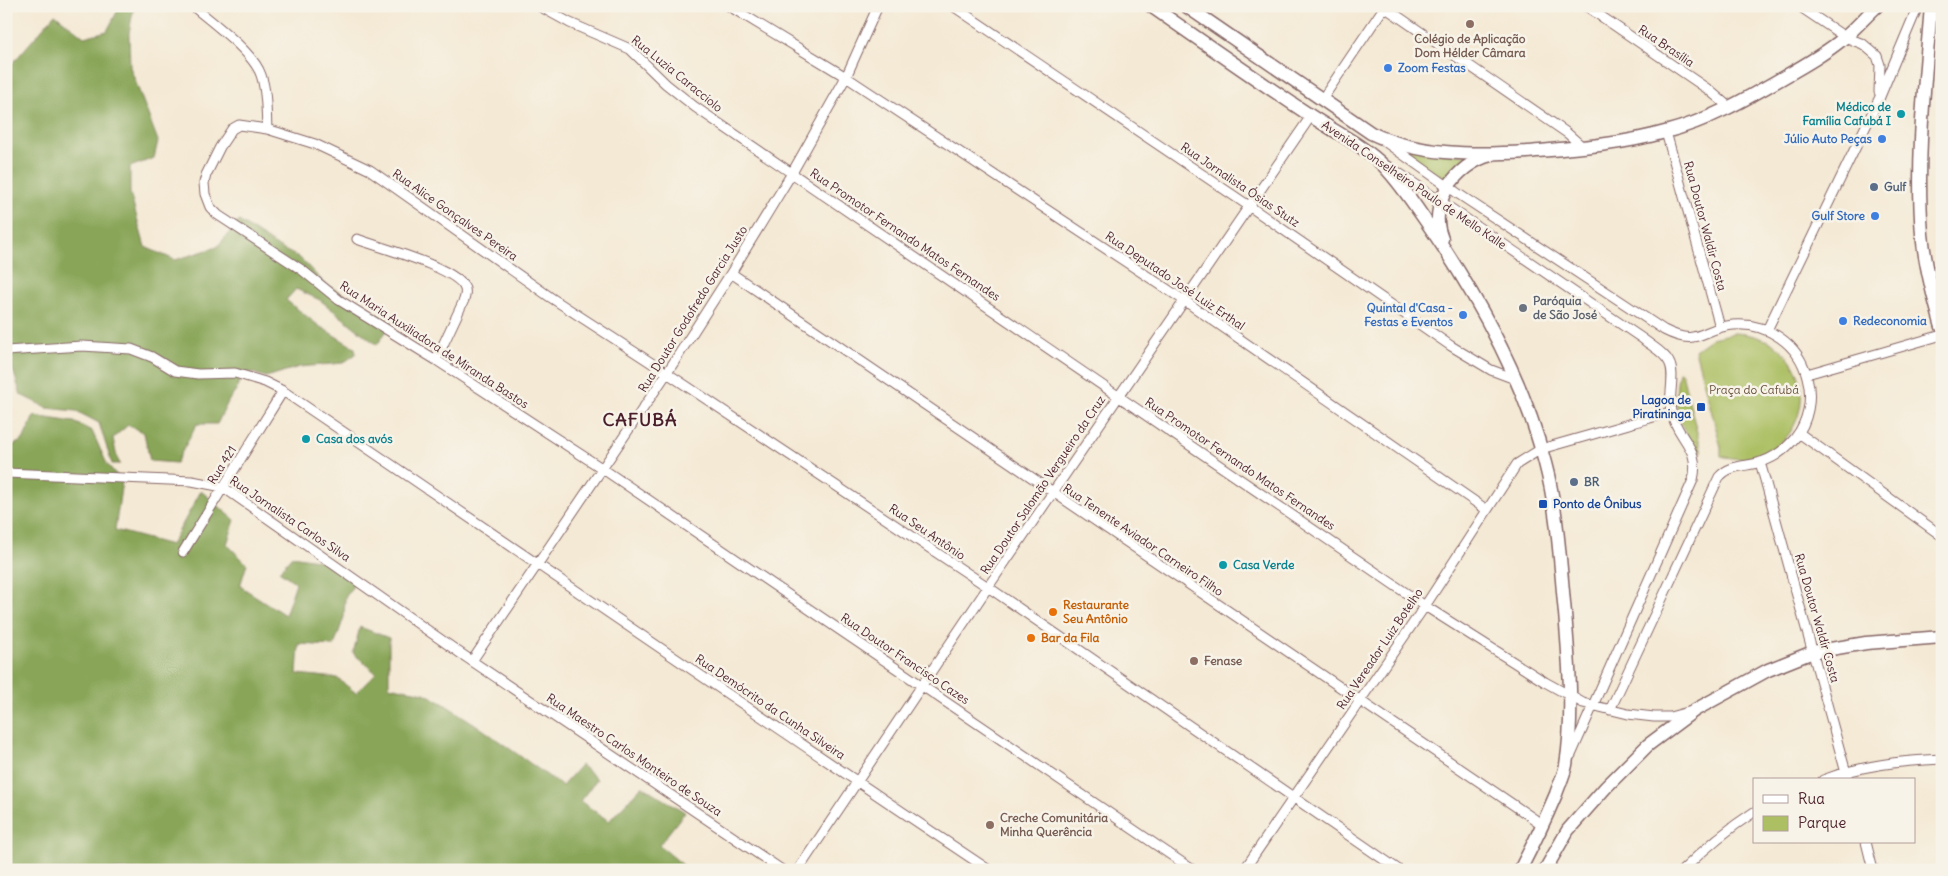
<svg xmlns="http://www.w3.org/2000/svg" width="1948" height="876" viewBox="0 0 1948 876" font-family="Delius,sans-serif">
<rect width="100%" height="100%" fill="#f7f3e8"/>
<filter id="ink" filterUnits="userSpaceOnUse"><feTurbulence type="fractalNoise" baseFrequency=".02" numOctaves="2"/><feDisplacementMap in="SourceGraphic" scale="10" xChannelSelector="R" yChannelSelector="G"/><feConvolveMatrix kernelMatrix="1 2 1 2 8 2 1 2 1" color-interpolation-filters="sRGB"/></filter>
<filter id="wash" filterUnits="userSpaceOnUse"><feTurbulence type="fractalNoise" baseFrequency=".0096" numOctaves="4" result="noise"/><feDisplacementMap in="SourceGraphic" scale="20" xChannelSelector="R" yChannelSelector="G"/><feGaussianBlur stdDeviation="1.12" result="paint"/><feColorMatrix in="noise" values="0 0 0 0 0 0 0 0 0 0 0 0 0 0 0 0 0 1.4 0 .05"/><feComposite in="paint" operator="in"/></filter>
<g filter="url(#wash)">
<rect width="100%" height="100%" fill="#f4e9d4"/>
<path fill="#acbf63" stroke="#7b6f47" d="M 1393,145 L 1474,156 L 1447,181 Z
M 1734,333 C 1838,338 1812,479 1721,456 L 1721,447 L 1695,350 L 1712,338 Z
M 1679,372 L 1682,373 L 1702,452 L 1701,453 C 1678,431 1672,402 1679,372 Z"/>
<path fill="#89a659" stroke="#6a6242" d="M 108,6 L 134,6 L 129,33 L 130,67 L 158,141 L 154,158 L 130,167 L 130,193 L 145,247 L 175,260 L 217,247 L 239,221 L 280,248 L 300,258 L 324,283 L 392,323 L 377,345 L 320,300 L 296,289 L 286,300 L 319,326 L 355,348 L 356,354 L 343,363 L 299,367 L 266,377 L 250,372 L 239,381 L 236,391 L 229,400 L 217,424 L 197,424 L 176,463 L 150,461 L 144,433 L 128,425 L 113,438 L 117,458 L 120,464 L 112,464 L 99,423 L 76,411 L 47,408 L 21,395 L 10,361 L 6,361 L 6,71 L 55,14 L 84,37 L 107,31 L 118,10 Z
M 34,416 L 74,422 L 92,431 L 107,464 L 122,481 L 115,530 L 171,545 L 201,491 L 235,520 L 227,544 L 247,564 L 240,586 L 285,615 L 296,583 L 279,571 L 292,556 L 323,561 L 356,581 L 345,598 L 344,617 L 334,646 L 299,644 L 297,674 L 337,678 L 356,693 L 376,673 L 353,653 L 360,627 L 389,638 L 389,686 L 424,693 L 441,702 L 478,726 L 562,786 L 581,765 L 597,779 L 580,801 L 609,821 L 642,786 L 685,812 L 659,845 L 689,870 L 6,870 L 6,449 L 23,440 Z"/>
</g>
<g filter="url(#ink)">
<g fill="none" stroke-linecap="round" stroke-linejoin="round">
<g stroke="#866666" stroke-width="11">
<path id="street" d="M 539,6 L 570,23 L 630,49 L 666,84 L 695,107 L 1425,606 L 1545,682 L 1583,703 L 1628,714 L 1654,717 L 1670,717 L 1688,712
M 729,6 L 846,77 L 1185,301 L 1487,510
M 953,6 L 1249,206 L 1451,346 L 1491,370 L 1515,379
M 1383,6 L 1567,133 L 1584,148
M 1586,6 L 1709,90 L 1730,108
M 1799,6 L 1845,37 L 1863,44 L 1877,56 L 1880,65 L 1879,92
M 194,7 C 213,23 253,52 261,75 C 267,92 266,111 267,129
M 1323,98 L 1385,6
M 1666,132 L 1720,327
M 1384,141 L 1460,195 L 1664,330 C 1699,348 1701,328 1733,325 C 1767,322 1799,344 1807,377 C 1813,398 1808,422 1795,438 C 1786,449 1774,458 1761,462 C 1746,467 1730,464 1719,477 L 1610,710
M 1390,167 L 1643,339 C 1651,346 1664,352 1669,362 C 1676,374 1668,396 1671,412 C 1678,440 1701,447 1693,480 L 1571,755
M 357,239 C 378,247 459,268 465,289 C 466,293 465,297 464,300 L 436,360
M 731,273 L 1543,825
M 1767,330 L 1879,99 L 1918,6
M 6,351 L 82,346 L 131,349 L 152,357 L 175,371 L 198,374 L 235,373 L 265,382 L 283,391 C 518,550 752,712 989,870
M 1807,374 L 1942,335
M 1799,433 L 1942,536
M 1760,462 L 1848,780
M 6,473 L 192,481 L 223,487 L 460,653 L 782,870
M 183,552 L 283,391
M 472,661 L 667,373 L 731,273 L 792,173 L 846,77 L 878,6
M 1823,780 C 1861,765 1901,761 1942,759
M 1866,842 L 1873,870
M 798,870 L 988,587 L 1311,116
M 1193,870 L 603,469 L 436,360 L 339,300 L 302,270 L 218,215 L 210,207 L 205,194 L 204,183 L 206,175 L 220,147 L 232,129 L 239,125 L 267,129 L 315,144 L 370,170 L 550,297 L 667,373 L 988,587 L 1399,870
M 1244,870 L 1425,606 L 1517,464 L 1541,449 L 1671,412
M 1683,870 C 1705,848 1728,829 1754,812"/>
</g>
<g stroke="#866666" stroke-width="15">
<path id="secondary" d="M 1151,6 C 1204,43 1257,80 1311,116 C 1335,132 1363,145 1384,166 C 1403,186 1418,210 1434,233 C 1481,303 1524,381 1545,463 C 1558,511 1560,564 1565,613 C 1569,663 1574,715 1566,765 C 1564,775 1559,785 1556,794 C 1545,820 1533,845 1520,870
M 1186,6 L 1371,133 C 1419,156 1475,155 1527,152 C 1573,148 1620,145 1665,132 C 1708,121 1746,99 1784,77 C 1805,65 1826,53 1844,38 C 1856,28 1866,16 1877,6
M 1931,6 C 1925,82 1916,158 1922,234 C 1925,265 1933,296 1942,327
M 1442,239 C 1427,204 1456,164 1491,155
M 1545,870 L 1568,830 L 1606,787 L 1648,745 L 1695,710 L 1768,670 L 1813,652 L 1866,643 L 1942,637"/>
</g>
<use href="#street" stroke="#fff" stroke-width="9"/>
<use href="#secondary" stroke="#fff" stroke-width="12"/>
</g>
</g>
<g fill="#8d6e63" stroke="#f7f3e8" stroke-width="2">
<circle cx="1470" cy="24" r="5"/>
<circle cx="1194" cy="661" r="5"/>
<circle cx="990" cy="825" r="5"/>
</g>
<g fill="#3f7fe0" stroke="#f7f3e8" stroke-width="2">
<circle cx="1388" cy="68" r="5"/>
<circle cx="1882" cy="139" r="5"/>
<circle cx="1875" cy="216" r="5"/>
<circle cx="1463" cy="315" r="5"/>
<circle cx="1843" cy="321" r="5"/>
</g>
<g fill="#0f9aa8" stroke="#f7f3e8" stroke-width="2">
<circle cx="1901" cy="114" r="5"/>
<circle cx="306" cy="439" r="5"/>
<circle cx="1223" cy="565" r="5"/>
</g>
<g fill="#5c6f8a" stroke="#f7f3e8" stroke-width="2">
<circle cx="1874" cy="187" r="5"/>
<circle cx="1574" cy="482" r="5"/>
</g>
<circle fill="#6b7280" stroke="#f7f3e8" stroke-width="2" cx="1523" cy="308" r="5"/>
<g fill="#1a4fb4" stroke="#f7f3e8" stroke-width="2">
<rect x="1696" y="402" width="10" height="10" rx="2.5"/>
<rect x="1538" y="499" width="10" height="10" rx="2.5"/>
</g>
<g fill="#e8710a" stroke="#f7f3e8" stroke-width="2">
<circle cx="1053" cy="612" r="5"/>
<circle cx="1031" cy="638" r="5"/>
</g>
<g text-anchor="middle" stroke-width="5" stroke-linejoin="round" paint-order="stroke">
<g font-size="12" font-weight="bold" fill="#785e54" stroke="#f7f3e8" text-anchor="start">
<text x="1470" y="43" text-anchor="middle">Colégio de Aplicação<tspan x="1470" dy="14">Dom Hélder Câmara</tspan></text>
<text x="1204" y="665">Fenase</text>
<text x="1000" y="822">Creche Comunitária<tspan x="1000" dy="14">Minha Querência</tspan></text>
</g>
<g font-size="12" fill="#4a1f2b" stroke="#f7f3e8">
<text transform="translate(1666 46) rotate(34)" y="4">Rua Brasília</text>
<text transform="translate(677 74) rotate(39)" y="4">Rua Luzia Caracciolo</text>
<text transform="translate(1240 185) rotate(34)" y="4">Rua Jornalista Ósias Stutz</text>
<text transform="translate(1414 185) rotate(34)" y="4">Avenida Conselheiro Paulo de Mello Kalle</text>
<text transform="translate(455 215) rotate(35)" y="4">Rua Alice Gonçalves Pereira</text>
<text transform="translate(1705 226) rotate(75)" y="4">Rua Doutor Waldir Costa</text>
<text transform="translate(905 235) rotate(34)" y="4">Rua Promotor Fernando Matos Fernandes</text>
<text transform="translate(1175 281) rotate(34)" y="4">Rua Deputado José Luiz Erthal</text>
<text transform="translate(693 309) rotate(-58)" y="4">Rua Doutor Godofredo Garcia Justo</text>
<text transform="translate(434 345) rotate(33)" y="4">Rua Maria Auxiliadora de Miranda Bastos</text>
<text transform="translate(1240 464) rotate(34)" y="4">Rua Promotor Fernando Matos Fernandes</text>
<text transform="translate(222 465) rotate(-58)" y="4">Rua 421</text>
<text transform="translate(1043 485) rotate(-56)" y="4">Rua Doutor Salomão Vergueiro da Cruz</text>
<text transform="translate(290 519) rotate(34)" y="4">Rua Jornalista Carlos Silva</text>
<text transform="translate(927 532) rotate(34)" y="4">Rua Seu Antônio</text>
<text transform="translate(1143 540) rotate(34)" y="4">Rua Tenente Aviador Carneiro Filho</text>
<text transform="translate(1817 618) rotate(74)" y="4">Rua Doutor Waldir Costa</text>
<text transform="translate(1380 649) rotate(-56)" y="4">Rua Vereador Luiz Botelho</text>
<text transform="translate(905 659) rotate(34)" y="4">Rua Doutor Francisco Cazes</text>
<text transform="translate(770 707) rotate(34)" y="4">Rua Demócrito da Cunha Silveira</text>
<text transform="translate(634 755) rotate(34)" y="4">Rua Maestro Carlos Monteiro de Souza</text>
</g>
<g font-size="12" font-weight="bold" fill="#366cbe" stroke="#f7f3e8" text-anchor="end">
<text x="1398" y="72" text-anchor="start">Zoom Festas</text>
<text x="1872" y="143">Júlio Auto Peças</text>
<text x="1865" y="220">Gulf Store</text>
<text x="1453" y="312">Quintal d'Casa -<tspan x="1453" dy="14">Festas e Eventos</tspan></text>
<text x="1853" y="325" text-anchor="start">Redeconomia</text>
</g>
<g font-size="12" font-weight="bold" fill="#0d838f" stroke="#f7f3e8" text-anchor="start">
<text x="1891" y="111" text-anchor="end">Médico de<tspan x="1891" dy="14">Família Cafubá I</tspan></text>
<text x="316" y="443">Casa dos avós</text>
<text x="1233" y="569">Casa Verde</text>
</g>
<g font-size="12" font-weight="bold" fill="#4e5e75" stroke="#f7f3e8" text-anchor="start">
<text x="1884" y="191">Gulf</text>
<text x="1584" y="486">BR</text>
</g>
<g font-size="12" font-weight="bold" fill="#5b616d" stroke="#f7f3e8" text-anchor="start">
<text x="1533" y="305">Paróquia<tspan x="1533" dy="14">de São José</tspan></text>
</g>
<g font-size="12" fill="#674f3c" stroke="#f7f3e8">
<text x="1754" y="394">Praça do Cafubá</text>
</g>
<g font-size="12" font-weight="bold" fill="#164399" stroke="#f7f3e8" text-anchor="end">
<text x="1691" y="404">Lagoa de<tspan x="1691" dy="14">Piratininga</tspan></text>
<text x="1553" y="508" text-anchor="start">Ponto de Ônibus</text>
</g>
<g font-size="12" font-weight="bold" fill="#c56008" stroke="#f7f3e8" text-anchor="start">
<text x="1063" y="609">Restaurante<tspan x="1063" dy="14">Seu Antônio</tspan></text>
<text x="1041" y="642">Bar da Fila</text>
</g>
<g font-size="18" font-weight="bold" letter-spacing="1" fill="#4a1f2b" stroke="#f7f3e8">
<text x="640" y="426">CAFUBÁ</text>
</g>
</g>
<rect width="1948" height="876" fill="none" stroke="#f7f3e8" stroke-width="25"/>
<rect x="1753" y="778" width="162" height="65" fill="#f7f3e8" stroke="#b29e9c"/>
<rect x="1763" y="795" width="25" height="8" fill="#ffffff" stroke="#b29e9c"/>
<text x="1798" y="804" font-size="15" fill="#4a1f2b">Rua</text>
<rect x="1763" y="816" width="25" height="15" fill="#acbf63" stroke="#b29e9c"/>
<text x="1798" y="828" font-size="15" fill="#4a1f2b">Parque</text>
</svg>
